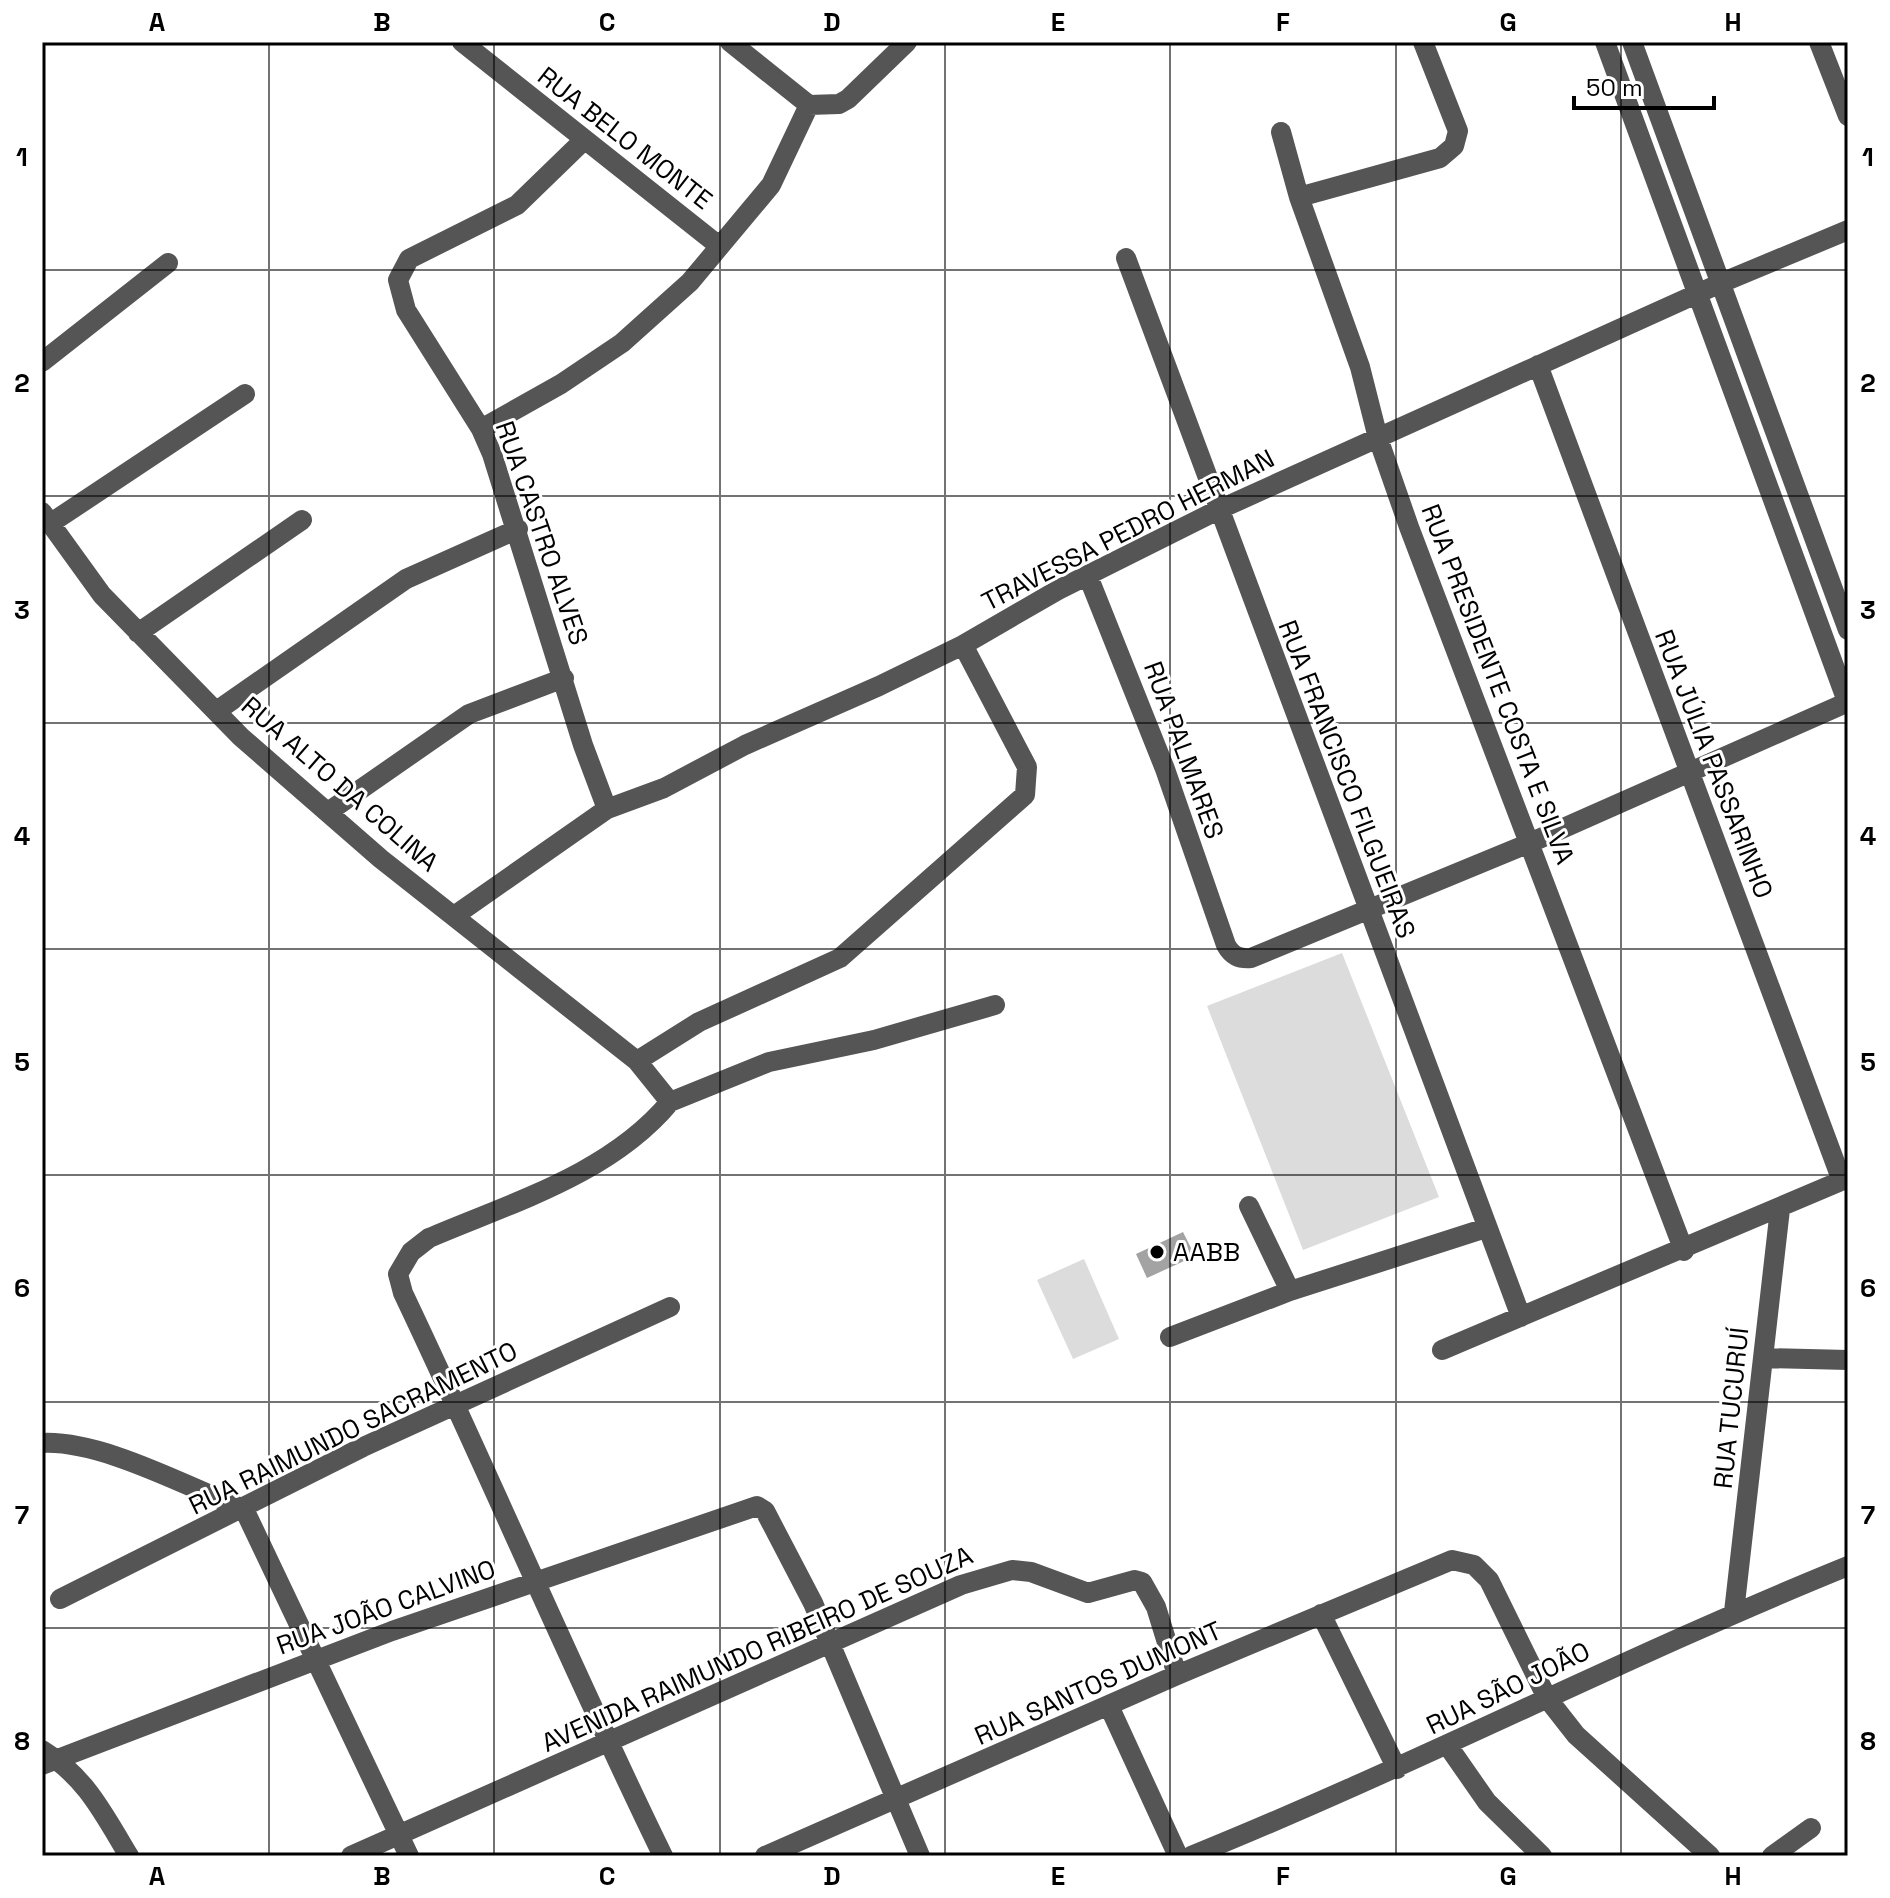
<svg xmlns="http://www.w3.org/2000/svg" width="1890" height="1898" viewBox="0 0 1890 1898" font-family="'Space Grotesk',sans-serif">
<rect width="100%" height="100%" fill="#fff"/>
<path fill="#dcdcdc" d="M 1342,953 L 1439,1197 L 1303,1250 L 1207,1006 Z
M 1084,1259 L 1119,1339 L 1073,1359 L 1037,1280 Z"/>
<path fill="#a3a3a3" d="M 1183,1232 L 1195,1256 L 1147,1278 L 1136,1254 Z"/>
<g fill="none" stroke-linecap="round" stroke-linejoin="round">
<path stroke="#555" stroke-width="20" d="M 462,42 L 718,245
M 730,42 L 809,105
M 1605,42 L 1848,704
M 1632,42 L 1848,630
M 1819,42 L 1848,116
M 1281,132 L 1299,197 L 1360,367 L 1378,438 L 1409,527 L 1684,1251
M 584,140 L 517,205 L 409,259 L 398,280 L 406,310 L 481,429 L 492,454 L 583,745 L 607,809
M 1299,197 L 1440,158 L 1454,146 L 1458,131 L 1423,42
M 1126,258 L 1521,1317
M 42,362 L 168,263
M 1538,365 L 1842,1181
M 481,429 L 561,384 L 622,343 L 690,282 L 771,185 L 809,105 L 839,104 L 848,99 L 907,42
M 42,512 L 102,595 L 241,737 L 381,859 L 637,1061 L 670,1102 C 610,1174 513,1202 429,1238 L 411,1252 L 398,1274 L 403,1293 C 492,1480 572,1670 663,1856
M 51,523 L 245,394
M 1088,576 L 1165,769 L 1226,945 C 1232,956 1239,959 1251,958 L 1532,842 L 1848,702
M 138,633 L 302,520
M 218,710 L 406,579 L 518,529
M 328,812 L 469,714 L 564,678
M 454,916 L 607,809 L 664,788 L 745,745 L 879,686 L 963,645 L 1058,590 L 1218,510 L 1721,283 L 1848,230
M 637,1061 L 699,1022 L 840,958 L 1025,795 L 1027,767 L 963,645
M 670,1102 L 769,1062 L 874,1040 L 995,1005
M 1249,1206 L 1290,1291
M 1170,1337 L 1290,1291 L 1486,1228
M 1442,1350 L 1848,1178
M 1763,1358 L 1848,1360
M 42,1443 C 102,1440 187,1487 244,1509 L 409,1856
M 60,1599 L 363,1447 L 670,1307
M 1734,1612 L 1780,1209
M 1321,1614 L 1397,1769
M 1109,1706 L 1178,1856
M 1448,1746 L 1487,1802 L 1542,1856
M 42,1750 C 86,1777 103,1813 129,1856
M 42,1765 L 392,1631 L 757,1506 L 765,1511 L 813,1603 L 920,1856
M 351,1856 L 961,1585 L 1012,1570 L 1031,1572 L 1088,1593 L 1135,1580 L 1142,1582 L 1156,1607 L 1177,1675
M 765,1856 L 1177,1675 L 1452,1560 L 1474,1565 L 1489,1580 L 1547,1698 L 1576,1735 L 1710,1856
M 1191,1856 C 1413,1766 1626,1656 1848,1566
M 1772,1856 L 1811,1828"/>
</g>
<path fill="none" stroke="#000" stroke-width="2" stroke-opacity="0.55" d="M 269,42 L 269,1856M 494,42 L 494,1856M 720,42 L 720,1856M 945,42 L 945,1856M 1170,42 L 1170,1856M 1396,42 L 1396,1856M 1621,42 L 1621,1856M 42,270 L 1848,270M 42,496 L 1848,496M 42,723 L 1848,723M 42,949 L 1848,949M 42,1175 L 1848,1175M 42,1402 L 1848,1402M 42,1628 L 1848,1628"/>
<circle fill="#000" stroke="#fff" stroke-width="3" cx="1157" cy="1252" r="8"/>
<g text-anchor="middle" stroke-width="6" stroke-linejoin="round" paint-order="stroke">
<g font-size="26" fill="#000" stroke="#fff">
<text transform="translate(625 138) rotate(38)" y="9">RUA BELO MONTE</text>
<text transform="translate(1128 530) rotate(-27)" y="9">TRAVESSA PEDRO HERMAN</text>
<text transform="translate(542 533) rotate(71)" y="9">RUA CASTRO ALVES</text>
<text transform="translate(1498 684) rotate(69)" y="9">RUA PRESIDENTE COSTA E SILVA</text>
<text transform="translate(1184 750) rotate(70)" y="9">RUA PALMARES</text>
<text transform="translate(1714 764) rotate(69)" y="9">RUA JÚLIA PASSARINHO</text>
<text transform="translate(1347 779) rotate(69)" y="9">RUA FRANCISCO FILGUEIRAS</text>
<text transform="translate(340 784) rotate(41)" y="9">RUA ALTO DA COLINA</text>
<text transform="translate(1731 1408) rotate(-84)" y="9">RUA TUCURUÍ</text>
<text transform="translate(353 1428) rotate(-26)" y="9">RUA RAIMUNDO SACRAMENTO</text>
<text transform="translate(386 1607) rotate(-20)" y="9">RUA JOÃO CALVINO</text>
<text transform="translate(757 1649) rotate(-24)" y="9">AVENIDA RAIMUNDO RIBEIRO DE SOUZA</text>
<text transform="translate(1098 1683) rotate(-24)" y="9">RUA SANTOS DUMONT</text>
<text transform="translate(1508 1688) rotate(-26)" y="9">RUA SÃO JOÃO</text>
</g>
<g font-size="26" fill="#000" stroke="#fff" text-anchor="start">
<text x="1173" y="1261">AABB</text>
</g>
</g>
<rect width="1890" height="1898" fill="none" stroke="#ffffff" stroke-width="88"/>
<path d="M1574 96v12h140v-12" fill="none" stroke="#000000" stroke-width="4"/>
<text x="1586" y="96" font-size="24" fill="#000000" stroke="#ffffff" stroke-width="6" paint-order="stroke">50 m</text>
<rect x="44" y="44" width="1802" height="1810" fill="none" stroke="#000" stroke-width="3"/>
<g font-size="26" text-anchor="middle" font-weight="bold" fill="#000">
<text x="157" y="31">A</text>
<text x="382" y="31">B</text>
<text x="607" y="31">C</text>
<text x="832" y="31">D</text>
<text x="1058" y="31">E</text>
<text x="1283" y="31">F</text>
<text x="1508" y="31">G</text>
<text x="1733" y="31">H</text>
<text x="22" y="166">1</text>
<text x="1868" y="166">1</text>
<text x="22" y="392">2</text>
<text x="1868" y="392">2</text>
<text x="22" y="619">3</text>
<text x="1868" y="619">3</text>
<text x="22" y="845">4</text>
<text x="1868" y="845">4</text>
<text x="22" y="1071">5</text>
<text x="1868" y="1071">5</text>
<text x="22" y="1297">6</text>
<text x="1868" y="1297">6</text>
<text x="22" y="1524">7</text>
<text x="1868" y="1524">7</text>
<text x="22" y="1750">8</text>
<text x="1868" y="1750">8</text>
<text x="157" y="1885">A</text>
<text x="382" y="1885">B</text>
<text x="607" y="1885">C</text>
<text x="832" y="1885">D</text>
<text x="1058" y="1885">E</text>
<text x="1283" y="1885">F</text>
<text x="1508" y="1885">G</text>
<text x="1733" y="1885">H</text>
</g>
</svg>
